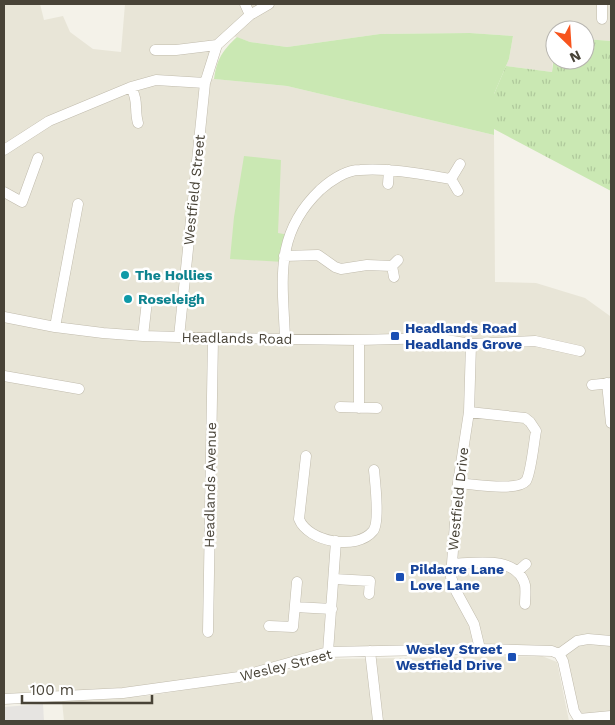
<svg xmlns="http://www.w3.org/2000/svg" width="615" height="725" viewBox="0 0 615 725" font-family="'Work Sans',sans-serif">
<defs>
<pattern id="grass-tufts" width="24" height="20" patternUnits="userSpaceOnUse" patternTransform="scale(1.25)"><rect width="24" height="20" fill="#cae8b3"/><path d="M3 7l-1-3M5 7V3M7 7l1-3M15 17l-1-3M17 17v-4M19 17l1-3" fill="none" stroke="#afc89b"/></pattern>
</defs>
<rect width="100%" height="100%" fill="#f4f2e9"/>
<path fill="#e8e5d7" d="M 4,4 L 40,4 L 44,20 L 63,16 L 70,32 L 93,49 L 121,52 L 125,4 L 611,4 L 611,41 L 585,39 L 585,30 L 555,30 L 552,72 L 506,66 L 509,59 L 513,36 L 470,33 L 380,34 L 287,47 L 250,42 L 225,33 L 207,64 L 201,76 L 214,79 L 287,86 L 494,135 L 495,282 L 536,283 L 585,298 L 610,316 L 611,319 L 611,716 L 579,719 L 559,654 L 328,652 L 248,675 L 123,693 L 4,699 Z
M 542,656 L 557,662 L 569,721 L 64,721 L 62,701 L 146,696 L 218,685 L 277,674 L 333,659 Z"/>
<path fill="url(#grass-tufts)" d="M 585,39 L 611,41 L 611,191 L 494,129 L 494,94 L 506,66 L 552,72 L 555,49 L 555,60 L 585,60 Z"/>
<path fill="#cae8b3" d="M 470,33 L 513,36 L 509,59 L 494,94 L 494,135 L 287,86 L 214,79 C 217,59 222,51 237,37 L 250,42 L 287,47 L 380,34 Z
M 244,156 L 281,160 L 278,233 L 289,235 L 284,262 L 230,259 L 234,217 Z"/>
<path fill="#e6e4e1" d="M 43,704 L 44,721 L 4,721 L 4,707 Z"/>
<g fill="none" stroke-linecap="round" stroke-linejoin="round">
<g stroke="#c0bbac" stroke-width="11">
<path id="minor" d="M 245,4 L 250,15
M 602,4 L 602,19
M 155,50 L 176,50 L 217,45
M 131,87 C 139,102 134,109 138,123
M 4,150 L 49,121 L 131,87 L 156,80 L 205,83
M 388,184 L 389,170
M 458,191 L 451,179 L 460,164
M 4,192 L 22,202 L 38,158
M 284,256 L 318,255 L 335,267 L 341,269 L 367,265 L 392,266
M 394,277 L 392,266 L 398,260
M 4,317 L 55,327 L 103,333 L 143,336 L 213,338 L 359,340 L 434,338 L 471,344 L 535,341 L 580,351
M 55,327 L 78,204
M 143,336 L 147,301
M 179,337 L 205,83 L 217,45 L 250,15 L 269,4
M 285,339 C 283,281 273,235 320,190 C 330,181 346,170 360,170 C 391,168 421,174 451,179
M 471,344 L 469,412 L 458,483 L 451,577 L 456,591 L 474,624 L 480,649
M 4,376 L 79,389
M 607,383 L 611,423
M 592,385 L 611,383
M 340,407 L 377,408
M 359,408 L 359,340
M 306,456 L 299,519 C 308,542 357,551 373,531 C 380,523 375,481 374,470
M 458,483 C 472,484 517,492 526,481 C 531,474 534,441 536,431 L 530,422 L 525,418 L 469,412
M 452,564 C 475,563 517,555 525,585 C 526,591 525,598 525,604
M 517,572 L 526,564
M 334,579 L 370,581 L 369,594
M 295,607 L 332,609
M 269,626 L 293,627 L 297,582
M 208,632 L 213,338
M 370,651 L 378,721
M 328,652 L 336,541
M 559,654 L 577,641 L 588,639 L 611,641
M 4,699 L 123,693 L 239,677 L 328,652 L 480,649 L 552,651 L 559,654 L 563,661 L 574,711 L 580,721
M 579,719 L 611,716"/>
</g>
<use href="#minor" stroke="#fff" stroke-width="10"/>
</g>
<g fill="#0f9aa8" stroke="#fff" stroke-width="2">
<circle cx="125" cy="275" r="5"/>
<circle cx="128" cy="299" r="5"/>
</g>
<g fill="#1a4fb4" stroke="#fff" stroke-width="2">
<rect x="390" y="331" width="10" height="10" rx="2.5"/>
<rect x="395" y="572" width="10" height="10" rx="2.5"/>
<rect x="507" y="652" width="10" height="10" rx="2.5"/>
</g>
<g text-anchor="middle" stroke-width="5" stroke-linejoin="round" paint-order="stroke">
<g font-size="14" fill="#484337" stroke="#fff">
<text transform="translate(194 190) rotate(-84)" y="5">Westfield Street</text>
<text transform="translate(237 338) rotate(1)" y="5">Headlands Road</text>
<text transform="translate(210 485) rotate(-89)" y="5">Headlands Avenue</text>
<text transform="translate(458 499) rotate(-84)" y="5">Westfield Drive</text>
<text transform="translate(286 665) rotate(-14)" y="5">Wesley Street</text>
</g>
<g font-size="14" font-weight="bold" fill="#0d838f" stroke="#fff" text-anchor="start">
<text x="135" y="280">The Hollies</text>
<text x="138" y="304">Roseleigh</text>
</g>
<g font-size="14" font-weight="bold" fill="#164399" stroke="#fff" text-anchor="start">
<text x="405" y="333">Headlands Road<tspan x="405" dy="16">Headlands Grove</tspan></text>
<text x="410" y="574">Pildacre Lane<tspan x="410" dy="16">Love Lane</tspan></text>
<text x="502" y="654" text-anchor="end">Wesley Street<tspan x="502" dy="16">Westfield Drive</tspan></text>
</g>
</g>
<rect width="615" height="725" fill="none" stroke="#484337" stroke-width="10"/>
<g transform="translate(570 45) rotate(155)"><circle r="24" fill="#ffffff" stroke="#b6b4af"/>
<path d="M0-4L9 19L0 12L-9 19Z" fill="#f7541d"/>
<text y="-8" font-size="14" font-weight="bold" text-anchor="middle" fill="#484337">N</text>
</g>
<path d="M22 695v8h130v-8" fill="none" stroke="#484337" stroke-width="2.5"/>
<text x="30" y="695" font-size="15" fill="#484337" stroke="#ffffff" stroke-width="4" paint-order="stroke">100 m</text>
</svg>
